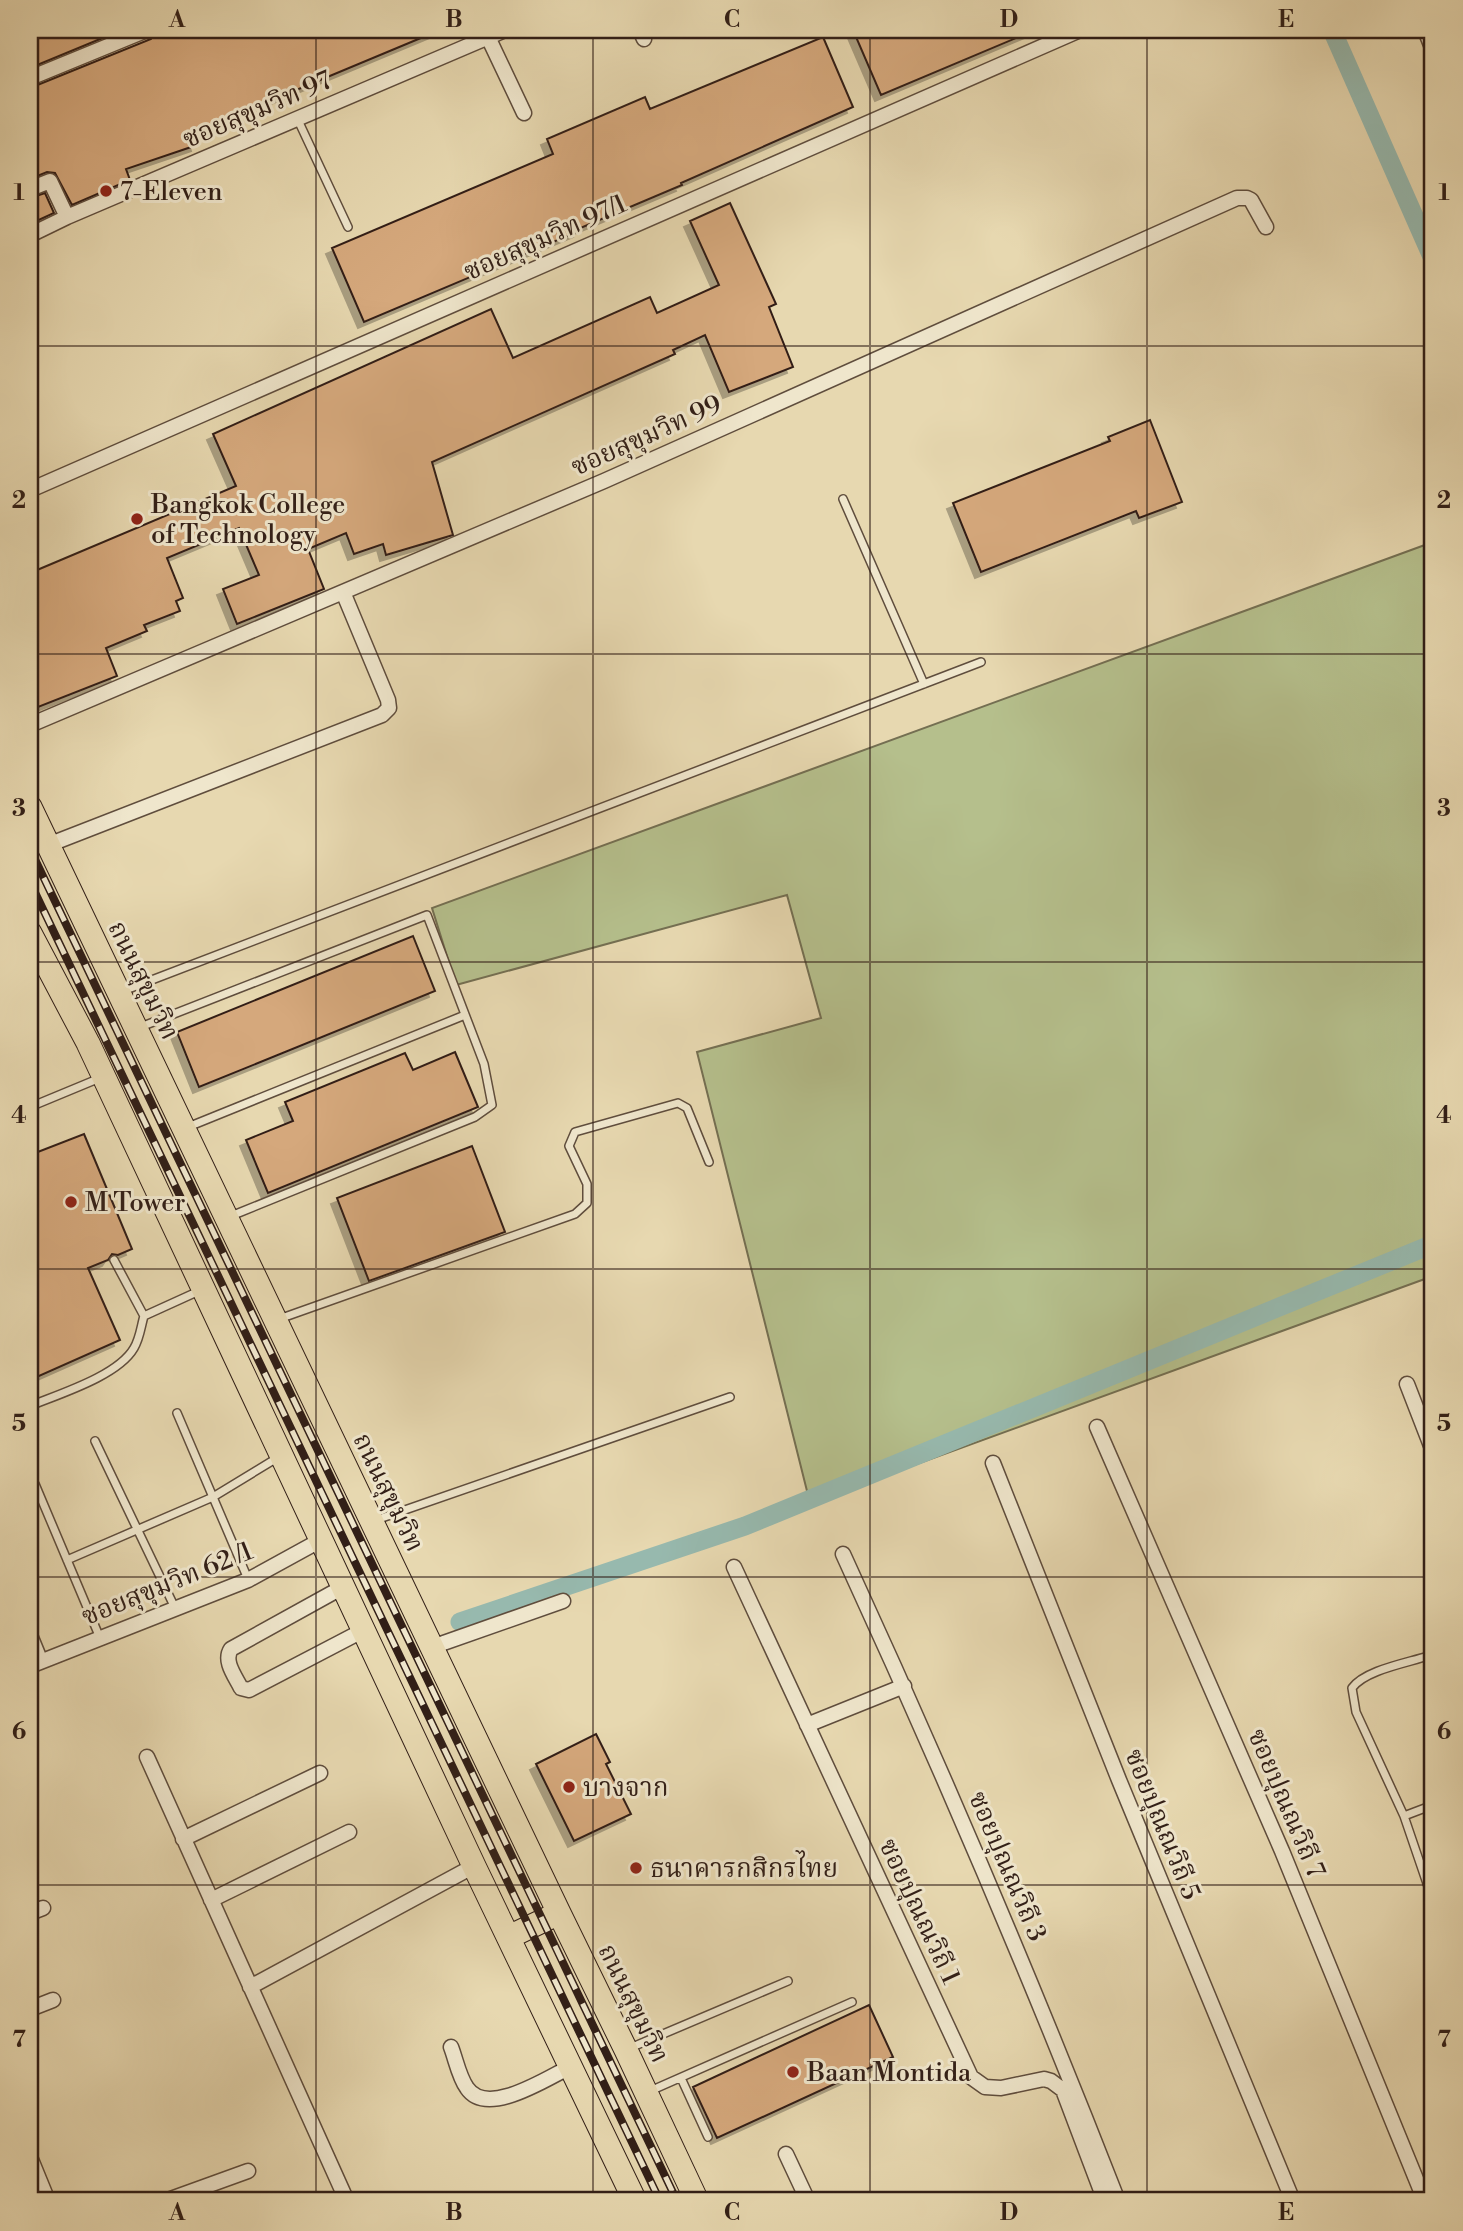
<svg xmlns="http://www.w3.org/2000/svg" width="1463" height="2231" viewBox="0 0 1463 2231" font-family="'Libre Bodoni','Noto Serif Thai',serif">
<defs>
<filter id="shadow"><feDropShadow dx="-6" dy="6" stdDeviation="0" flood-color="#0004"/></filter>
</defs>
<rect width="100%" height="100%" fill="#e7d8b0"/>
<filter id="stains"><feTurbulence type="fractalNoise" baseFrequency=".00286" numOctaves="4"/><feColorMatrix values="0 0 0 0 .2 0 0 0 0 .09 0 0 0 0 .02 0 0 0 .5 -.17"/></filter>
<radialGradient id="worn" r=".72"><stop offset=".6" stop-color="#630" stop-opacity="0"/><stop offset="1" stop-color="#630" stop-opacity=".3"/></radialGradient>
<path fill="#b5bf8c" stroke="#746f52" stroke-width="2" d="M 1433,542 L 1433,1276 L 810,1503 L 697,1052 L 821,1018 L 787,895 L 456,985 L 432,908 Z"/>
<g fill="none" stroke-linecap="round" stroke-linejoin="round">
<path stroke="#97b9ae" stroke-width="19" d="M 1332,30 L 1433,259
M 460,1622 L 745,1526 L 1433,1244"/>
</g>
<path fill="#d5a87b" stroke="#321f17" stroke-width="2" filter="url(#shadow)" d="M 30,30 L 122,30 L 30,68 Z
M 156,30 L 440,30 L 193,133 L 197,145 L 126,169 L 130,180 L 72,205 L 55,173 L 47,172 L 30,179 L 30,88 L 151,39 Z
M 853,30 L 1035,30 L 881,95 Z
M 823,37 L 853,107 L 681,183 L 682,185 L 578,229 L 579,231 L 364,322 L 332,248 L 553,154 L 547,139 L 645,97 L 650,109 Z
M 45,193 L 54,213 L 30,224 L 30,198 Z
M 730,203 L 776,304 L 769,307 L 793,367 L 729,392 L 705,335 L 673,350 L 675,354 L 432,462 L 453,535 L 386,555 L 383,544 L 354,554 L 346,533 L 308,549 L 324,589 L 237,624 L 223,589 L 259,575 L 239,528 L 167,558 L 183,598 L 176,601 L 180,611 L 144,625 L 147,631 L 106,648 L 117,676 L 33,709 L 30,700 L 30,573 L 236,486 L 213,434 L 491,309 L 513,358 L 650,297 L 657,313 L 719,285 L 690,221 Z
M 1150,420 L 1182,502 L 1139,518 L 1136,511 L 981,572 L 953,503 L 1110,441 L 1108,437 Z
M 413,936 L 435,991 L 199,1087 L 177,1032 Z
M 455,1052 L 478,1107 L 268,1193 L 246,1140 L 293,1121 L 285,1102 L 405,1053 L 413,1070 Z
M 84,1134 L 132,1249 L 118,1255 L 112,1254 L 108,1260 L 88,1268 L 120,1340 L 30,1380 L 30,1155 Z
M 472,1146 L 505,1232 L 369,1281 L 337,1198 Z
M 596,1734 L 610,1762 L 606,1764 L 631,1814 L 574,1841 L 536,1764 Z
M 869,2005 L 893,2057 L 717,2138 L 693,2087 Z"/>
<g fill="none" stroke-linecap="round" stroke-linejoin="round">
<g stroke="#5f4d3d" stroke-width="10">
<path id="service" d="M 297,118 L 348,227
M 843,499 L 924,684
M 30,966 L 42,961
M 123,991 L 981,662
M 138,1028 L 427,915 L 484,1064 L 492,1105 L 475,1117 L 231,1216
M 30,1107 L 100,1078
M 188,1127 L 465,1015
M 114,1260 L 144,1316
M 279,1319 L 575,1214 L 587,1203 L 587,1184 L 569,1146 L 575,1132 L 678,1103 L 687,1108 L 709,1162
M 30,1406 C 59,1394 118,1376 134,1348 C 140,1338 141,1326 144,1316 L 199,1291
M 177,1413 L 248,1579
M 95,1441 L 175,1608
M 30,1486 L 35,1484 L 100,1638
M 376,1520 L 730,1397
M 67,1560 L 213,1497 L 277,1458
M 30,1626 L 44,1660
M 1433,1805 L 1404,1816 L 1433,1901
M 1404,1816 L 1356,1712 L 1352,1688 C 1365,1670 1407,1663 1428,1656
M 630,2048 L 788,1981
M 681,2078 L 708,2137
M 650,2091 L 852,2002"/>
</g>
<g stroke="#5f4d3d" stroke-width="17">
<path id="minor" d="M 640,30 L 644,39
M 1425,30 L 1433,50
M 488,37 L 524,113
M 30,78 L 147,30
M 30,189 L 50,181 L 67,217
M 30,235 L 67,217 L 505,30
M 30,490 L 1080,30
M 30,725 L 604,481 L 1237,198 L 1247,198 L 1251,200 L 1266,227
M 48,845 L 382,715 L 389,708 L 388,700 L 343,592
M 1407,1384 L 1433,1451
M 1097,1427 L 1282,1851 L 1425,2201
M 993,1463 L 1119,1780 L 1293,2201
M 843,1554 C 941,1767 1033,1983 1118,2201
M 734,1567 L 971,2077 L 985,2087 L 1001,2088 L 1044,2079 L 1051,2081 L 1063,2090 L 1105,2201
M 343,1587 L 231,1649 C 223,1661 235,1676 241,1688 L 249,1690 L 364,1630
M 432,1647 L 563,1601
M 30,1666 L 248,1580 L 321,1540
M 807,1725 L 904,1686
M 147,1757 L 347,2201
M 183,1839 L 320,1773
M 211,1900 L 349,1832
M 30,1913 L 43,1908
M 250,1987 L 474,1866
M 30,2009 L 53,2000
M 451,2047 C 456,2060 459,2077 467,2088 C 487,2118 547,2078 570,2067
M 786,2154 L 808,2201
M 30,2157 L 48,2201
M 165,2201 L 248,2171"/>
</g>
<g stroke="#321f17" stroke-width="25">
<path id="primary" d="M 30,807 L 559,1913 L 626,2050 L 697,2201
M 30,933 L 88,1043 L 474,1866 L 635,2201
M 509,1937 L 559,1913"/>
</g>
<use href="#service" stroke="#efe6cc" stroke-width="7"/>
<use href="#minor" stroke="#efe6cc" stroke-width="14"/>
<use href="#primary" stroke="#e7d8b0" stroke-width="23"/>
<g stroke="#321f17" stroke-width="8">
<path id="rail" d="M 30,849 L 677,2201
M 30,882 L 660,2201"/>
</g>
<use href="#rail" stroke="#efe6cc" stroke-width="5" stroke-dasharray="16" stroke-linecap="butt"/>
</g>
<path fill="none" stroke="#321f17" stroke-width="2" stroke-opacity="0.55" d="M 316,30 L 316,2201M 593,30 L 593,2201M 870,30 L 870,2201M 1147,30 L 1147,2201M 30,346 L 1433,346M 30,654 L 1433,654M 30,962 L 1433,962M 30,1269 L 1433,1269M 30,1577 L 1433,1577M 30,1885 L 1433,1885"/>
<g fill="#8f2418" stroke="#efe6cc" stroke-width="2.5">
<circle cx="106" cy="191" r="7"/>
<circle cx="137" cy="519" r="7"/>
<circle cx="71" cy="1202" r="7"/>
<circle cx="569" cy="1787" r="7"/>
<circle cx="636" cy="1868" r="7"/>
<circle cx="793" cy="2072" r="7"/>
</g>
<g text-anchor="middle" stroke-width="6" stroke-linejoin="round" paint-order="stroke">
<g font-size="26" fill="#321f17" stroke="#efe6cc">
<text transform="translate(257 109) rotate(-23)" y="9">ซอยสุขุมวิท 97</text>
<text transform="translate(545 237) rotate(-24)" y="9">ซอยสุขุมวิท 97/1</text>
<text transform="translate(646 435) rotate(-24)" y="9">ซอยสุขุมวิท 99</text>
<text transform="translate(144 980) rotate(64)" y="9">ถนนสุขุมวิท</text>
<text transform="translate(389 1492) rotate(64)" y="9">ถนนสุขุมวิท</text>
<text transform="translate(167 1583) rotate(-22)" y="9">ซอยสุขุมวิท 62 /1</text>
<text transform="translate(1287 1803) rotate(67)" y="9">ซอยปุณณวิถี 7</text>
<text transform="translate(1163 1824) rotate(68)" y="9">ซอยปุณณวิถี 5</text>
<text transform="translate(1008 1866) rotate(67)" y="9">ซอยปุณณวิถี 3</text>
<text transform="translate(920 1911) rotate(65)" y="9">ซอยปุณณวิถี 1</text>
<text transform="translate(634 2003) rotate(64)" y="9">ถนนสุขุมวิท</text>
</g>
<g font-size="26" fill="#321f17" stroke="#efe6cc" text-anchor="start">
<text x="120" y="200">7-Eleven</text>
<text x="151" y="513">Bangkok College<tspan x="151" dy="30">of Technology</tspan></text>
<text x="85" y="1211">M Tower</text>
<text x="583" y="1796">บางจาก</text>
<text x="650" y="1877">ธนาคารกสิกรไทย</text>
<text x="807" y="2081">Baan Montida</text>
</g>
</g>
<rect width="1463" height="2231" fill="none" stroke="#e7d8b0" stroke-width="77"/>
<rect x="38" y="38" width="1386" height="2154" fill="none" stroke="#321f17" stroke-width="2.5"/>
<g font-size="23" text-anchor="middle" font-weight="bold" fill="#321f17">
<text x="177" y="27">A</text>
<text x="454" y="27">B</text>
<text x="732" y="27">C</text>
<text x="1009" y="27">D</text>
<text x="1286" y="27">E</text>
<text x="19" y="200">1</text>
<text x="1444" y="200">1</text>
<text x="19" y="508">2</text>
<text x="1444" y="508">2</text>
<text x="19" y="816">3</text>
<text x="1444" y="816">3</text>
<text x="19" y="1123">4</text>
<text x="1444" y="1123">4</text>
<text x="19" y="1431">5</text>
<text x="1444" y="1431">5</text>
<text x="19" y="1739">6</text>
<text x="1444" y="1739">6</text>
<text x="19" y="2047">7</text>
<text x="1444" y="2047">7</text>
<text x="177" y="2220">A</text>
<text x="454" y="2220">B</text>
<text x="732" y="2220">C</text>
<text x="1009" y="2220">D</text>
<text x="1286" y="2220">E</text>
</g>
<rect width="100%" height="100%" filter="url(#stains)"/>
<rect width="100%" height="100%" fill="url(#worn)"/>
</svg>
